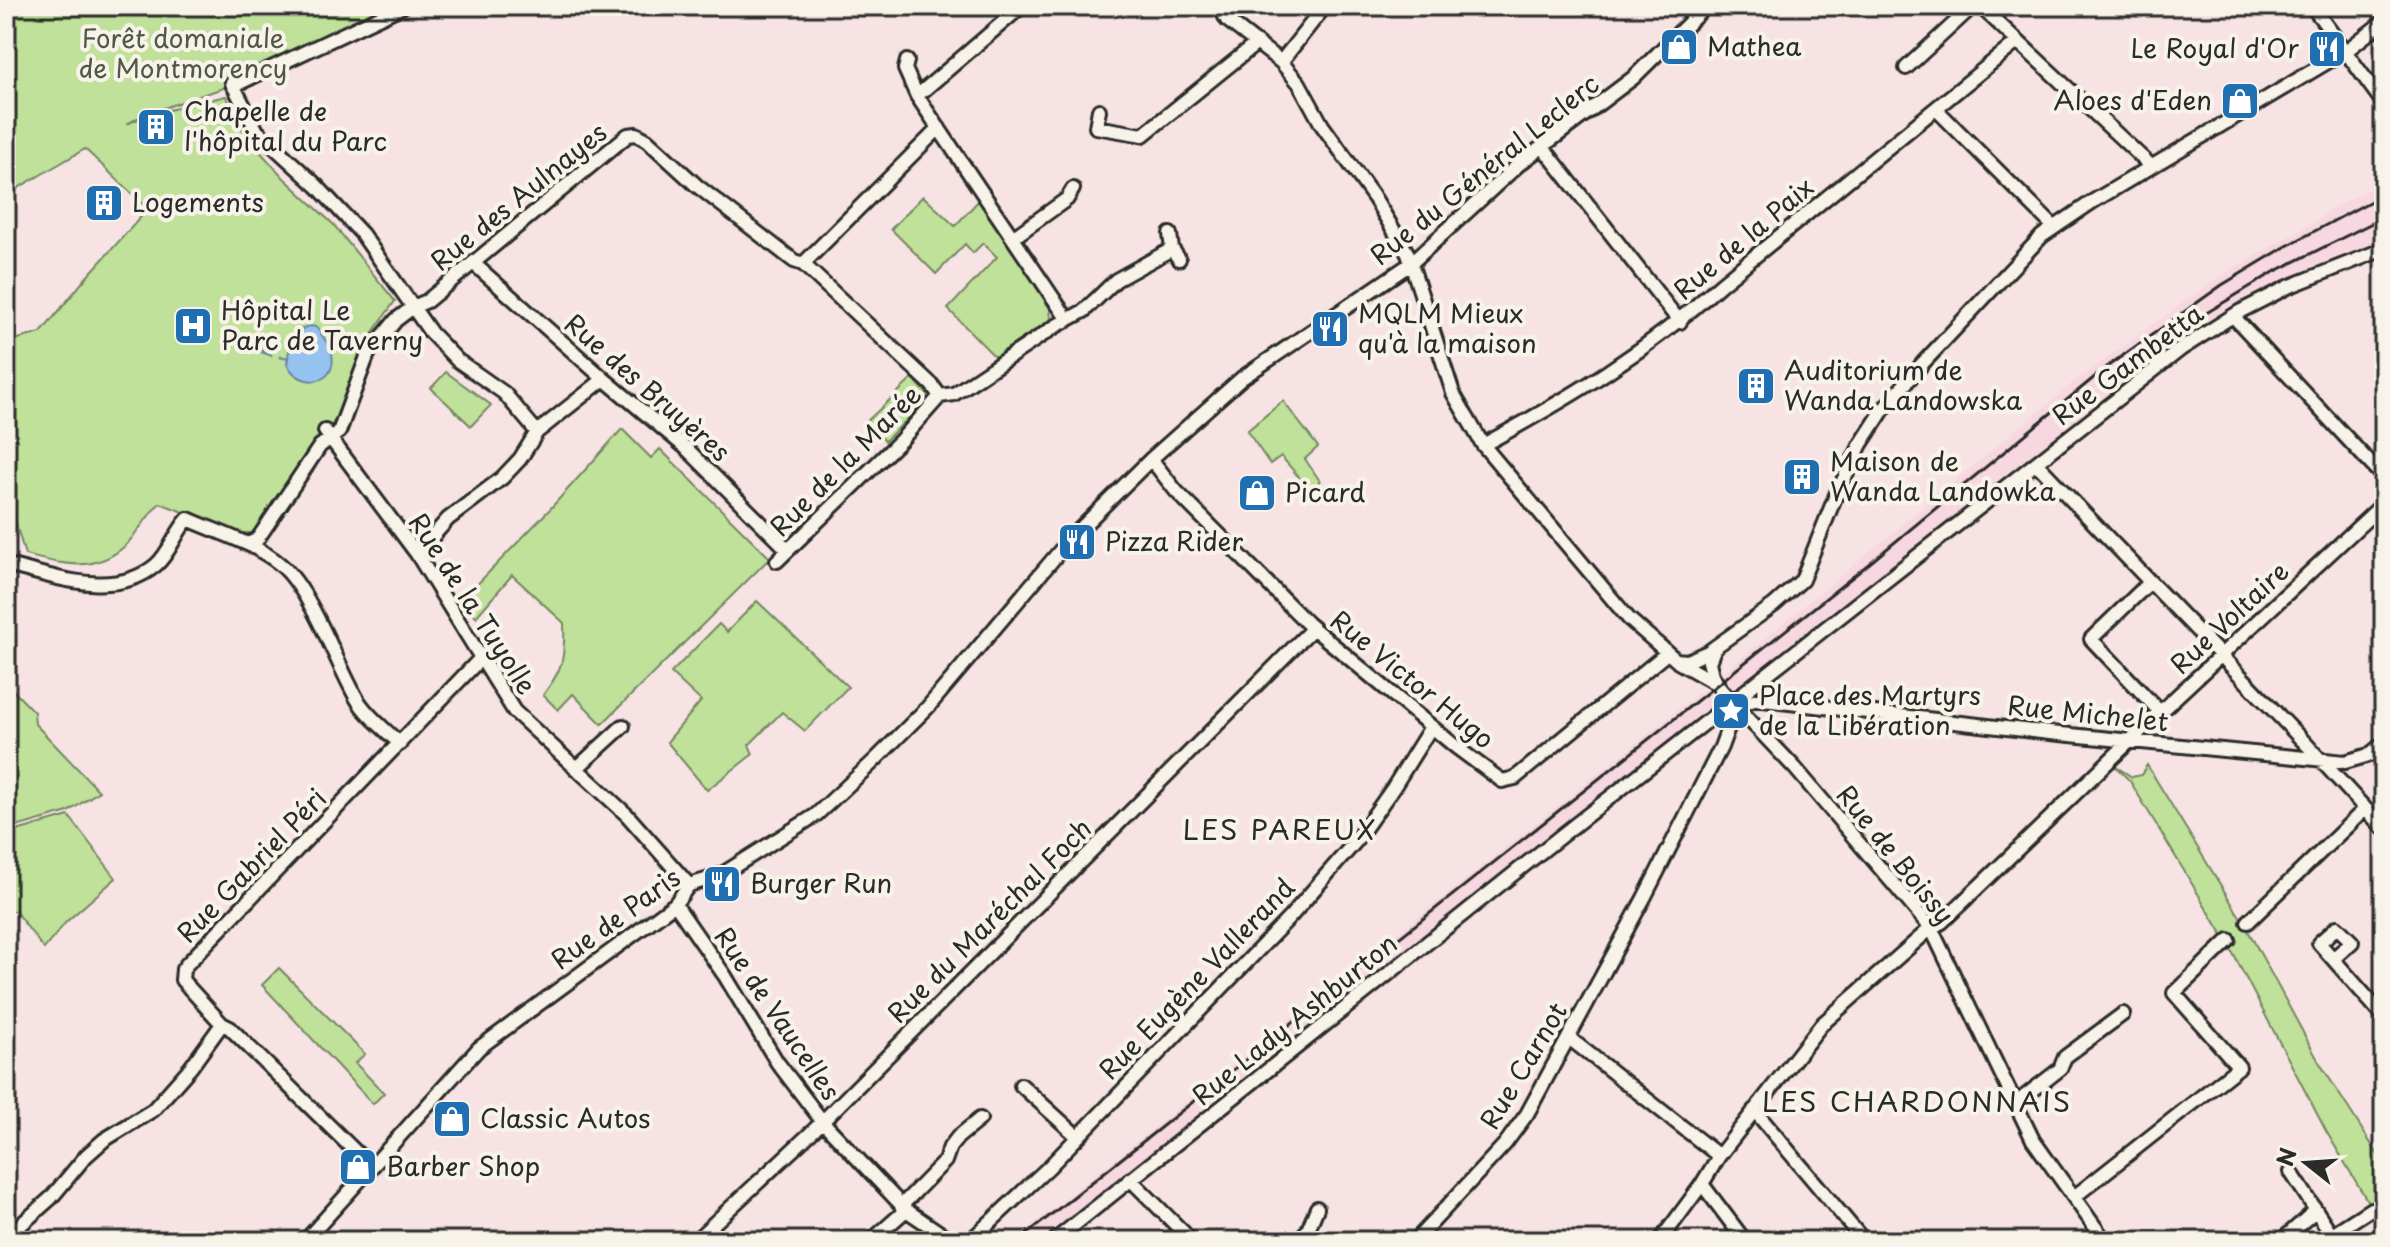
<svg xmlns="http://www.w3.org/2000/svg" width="2390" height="1247" viewBox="0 0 2390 1247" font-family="'Playpen Sans',sans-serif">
<rect width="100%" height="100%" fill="#f7e3e3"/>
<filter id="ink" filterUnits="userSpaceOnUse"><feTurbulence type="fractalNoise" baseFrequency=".0125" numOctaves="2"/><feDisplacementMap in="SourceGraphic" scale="16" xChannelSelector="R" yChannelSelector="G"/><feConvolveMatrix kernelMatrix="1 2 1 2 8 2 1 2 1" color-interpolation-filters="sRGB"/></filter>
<g filter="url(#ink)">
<path fill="#f7d8e0" d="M 2384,181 L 2384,239 L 2322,263 L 2243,298 L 2194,329 L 1735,691 L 1722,674 L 2075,381 L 2223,274 L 2318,220 L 2331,209 Z
M 1704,689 L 1718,704 L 1042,1241 L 1002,1241 L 1024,1232 Z"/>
<path fill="#bfe19a" stroke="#758662" stroke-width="2" d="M 6,6 L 403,6 L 244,81 L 143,115 L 127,124 L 144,116 L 226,96 L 245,135 L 284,178 L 333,224 L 395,301 L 364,345 L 335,420 L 252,533 L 238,533 L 160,503 C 147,515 138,533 125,546 C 93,574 62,564 25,555 L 6,489 L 6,342 L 41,333 L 85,279 L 148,209 L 85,149 L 6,195 Z
M 923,196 L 955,226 L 981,198 L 1050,309 L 1051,319 L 995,357 L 948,309 L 997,257 L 983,243 L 973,253 L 965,244 L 936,274 L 891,229 Z
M 446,372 L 491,405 L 471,426 L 431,388 Z
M 913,378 L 926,393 L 927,400 L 885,441 L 866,422 Z
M 1283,401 L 1318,447 L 1305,459 L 1320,481 L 1304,496 L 1298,490 L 1304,483 L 1281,456 L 1270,464 L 1247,431 Z
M 622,429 L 651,458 L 660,449 L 770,558 L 602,724 L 573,694 L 558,710 L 543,695 C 564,668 565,657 564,623 L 512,575 L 476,617 L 462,600 L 550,509 Z
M 757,601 L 848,687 L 805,731 L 782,712 L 749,745 L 753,754 L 707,790 L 667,742 L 701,701 L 671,673 L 719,624 L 727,632 Z
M 6,683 L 34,712 L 35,724 L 99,791 L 68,812 L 6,830 Z
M 2147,765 L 2245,925 L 2319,1062 L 2384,1164 L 2384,1229 L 2326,1131 L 2227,942 L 2130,781 L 2115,766 L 2132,777 L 2141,775 Z
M 69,816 L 116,878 L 66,922 L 44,949 L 15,911 L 6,912 L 6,834 Z
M 279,968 L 365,1054 L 355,1063 L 384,1093 L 373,1104 L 262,985 Z"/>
<path fill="#96c2ef" stroke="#6b86a1" stroke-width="2" d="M 309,326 L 316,327 C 322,335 330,345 332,354 C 338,385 300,390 287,364 C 289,347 291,331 309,326 Z"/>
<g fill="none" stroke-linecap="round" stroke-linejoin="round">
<path stroke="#6b86a1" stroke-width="3" d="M 255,349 L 271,355
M 280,357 L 288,358"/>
<g stroke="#2b2b2b" stroke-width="18">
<path id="minor" d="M 1219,6 L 1227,20 L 1281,62 L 1299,83 L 1322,125 L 1375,199 L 1408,254 L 1453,393 L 1483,445 L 1629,619 L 1676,660 L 1687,661 L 1708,652 L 1774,605 L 1802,580 L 1836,495 L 1861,444 L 1883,410 L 1923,363 L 2042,236 L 2092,202 L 2346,51 L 2384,21
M 1980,6 L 2151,166
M 2312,6 L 2384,104
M 907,61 L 905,69 L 917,96 L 1068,320
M 1281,62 L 1325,6
M 1906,68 L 1973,6
M 232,83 L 257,131 L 317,186 L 362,234 L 431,333 L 457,360 L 504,393 L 537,432
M 233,86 L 403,6
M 917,96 L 1022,6
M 1936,109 L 2053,226
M 1099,110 L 1096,127 L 1143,135 L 1257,43
M 1542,146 L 1680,322
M 1170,234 L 1172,249 L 1179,259
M 1014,237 L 1067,199 L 1073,189
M 473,263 L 604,379 L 685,447 L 788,550
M 803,264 L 932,385 L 940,396
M 2233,316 L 2384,478
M 325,431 L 417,554 L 514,711 L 627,815 L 689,885
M 1483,445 C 1570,398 1648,351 1721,284 L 2017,42
M 1151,459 L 1176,491 L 1308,624 L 1456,747 L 1502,781 L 1515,778 L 1667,653
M 2036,463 L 2307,745 L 2384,829
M 249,543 L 257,540 L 320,446 L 339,432 L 368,354 L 396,320 L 413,307 L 427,301 L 628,135 L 636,134 L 647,140 L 696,185 L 794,261 L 803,264 L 939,128
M 417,554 L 448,519 L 502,478 L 520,459 L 537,432 L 604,379
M 777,561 L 901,440 L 940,396 L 954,394 L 1056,326 L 1084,311 L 1116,280 L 1172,249
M 6,567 L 12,566 C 57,578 116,599 156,565 C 170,553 175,533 188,519 C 219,533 255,543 281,565 C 310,589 337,664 357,699 C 367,716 386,730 400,744
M 2150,582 L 2091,639 L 2160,712
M 1715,647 L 1709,662 L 1712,675 L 1721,690 L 1795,768 L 1931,928 L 2033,1140 L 2105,1241
M 1678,662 L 1717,684
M 1736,706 L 1754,700 L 1763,700 L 2050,733 L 2345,762 L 2369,755 L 2384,743
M 576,769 L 623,726
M 689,885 L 719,876 L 816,815 L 873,762 L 928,707 L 1071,538 L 1151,459 L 1242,378 L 1409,265 L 1518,165 L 1633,78 L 1706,6
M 675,904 L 725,976 L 777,1062 L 822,1121 L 906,1210 L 952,1241
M 2248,922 L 2365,809
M 2333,959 L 2352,942 L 2337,927 L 2319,943 L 2384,1017
M 1569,1038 L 1719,1156 L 1702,1184 L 1745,1241
M 1021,1085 L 1078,1137
M 2015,1104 L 2060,1069 L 2065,1057 L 2123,1014
M 1754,1110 L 1864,1241
M 1719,1156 L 1821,1025 L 1931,928 L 1942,922 L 2160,712 L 2384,503
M 370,1166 L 230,1028 L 222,1024 L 182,980 L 183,969 L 187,964 L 480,659
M 2291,1172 L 2336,1241
M 1130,1179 L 1192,1241
M 2074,1197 L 2239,1067 L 2174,993 L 2229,940
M 901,1206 L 945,1161 L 950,1147 L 958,1137 L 980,1119
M 2332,1234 L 2371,1209
M 6,1238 L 51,1198 L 86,1156 L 104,1140 L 153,1110 L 191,1067 L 222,1024
M 305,1241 L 479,1048 L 675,904 L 689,885
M 695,1241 L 814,1130 L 1313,628
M 871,1241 L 906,1210
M 970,1241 L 1049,1167 L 1290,917 L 1355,842 L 1393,788 L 1431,727
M 1054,1241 L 1566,832 L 2181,349 L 2239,312 L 2288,287 L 2384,249
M 1297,1241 L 1308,1230 L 1317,1208
M 1415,1241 L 1505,1144 L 1527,1114 L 1644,898 L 1721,747 L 1736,706
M 1660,1241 L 1702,1184
M 2281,1241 L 2316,1210"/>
</g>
<use href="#minor" stroke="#f7f3e8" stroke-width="12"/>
<path stroke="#2b2b2b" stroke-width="3" d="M 2157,343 L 2274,272 L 2384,217
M 1018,1241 L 1860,571 L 2108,366 L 2222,285 L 2285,247 L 2384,194"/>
</g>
</g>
<defs>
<g id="shop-square" transform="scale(2)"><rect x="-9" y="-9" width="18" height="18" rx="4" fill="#1f6fb2" stroke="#f7f3e8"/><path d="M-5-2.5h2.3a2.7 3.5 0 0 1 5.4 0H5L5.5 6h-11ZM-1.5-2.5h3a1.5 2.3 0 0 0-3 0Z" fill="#fff"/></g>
<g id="restaurant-square" transform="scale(2)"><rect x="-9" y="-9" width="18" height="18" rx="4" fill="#1f6fb2" stroke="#f7f3e8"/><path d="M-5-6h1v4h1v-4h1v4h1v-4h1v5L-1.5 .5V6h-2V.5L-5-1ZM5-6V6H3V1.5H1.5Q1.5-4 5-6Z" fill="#fff"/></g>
<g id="building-square" transform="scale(2)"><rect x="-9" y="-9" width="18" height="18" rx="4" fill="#1f6fb2" stroke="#f7f3e8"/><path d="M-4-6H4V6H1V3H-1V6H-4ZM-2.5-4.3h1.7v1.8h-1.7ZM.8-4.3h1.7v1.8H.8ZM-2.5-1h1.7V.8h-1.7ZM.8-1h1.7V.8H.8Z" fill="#fff"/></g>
<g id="hospital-square" transform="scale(2)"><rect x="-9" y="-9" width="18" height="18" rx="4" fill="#1f6fb2" stroke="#f7f3e8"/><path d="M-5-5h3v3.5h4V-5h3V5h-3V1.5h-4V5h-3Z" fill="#fff"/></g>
<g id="sight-square" transform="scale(2)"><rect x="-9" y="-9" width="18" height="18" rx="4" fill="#1f6fb2" stroke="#f7f3e8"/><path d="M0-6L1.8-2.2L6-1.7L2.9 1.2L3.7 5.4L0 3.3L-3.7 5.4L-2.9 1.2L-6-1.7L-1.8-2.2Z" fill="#fff"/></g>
</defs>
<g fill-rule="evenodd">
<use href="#shop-square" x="1679" y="47"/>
<use href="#restaurant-square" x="2327" y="49"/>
<use href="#shop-square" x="2240" y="101"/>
<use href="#building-square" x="156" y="127"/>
<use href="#building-square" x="104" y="203"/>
<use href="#hospital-square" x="193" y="326"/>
<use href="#restaurant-square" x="1330" y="329"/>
<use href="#building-square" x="1756" y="386"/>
<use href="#building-square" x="1802" y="477"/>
<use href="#shop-square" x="1257" y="493"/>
<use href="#restaurant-square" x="1077" y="542"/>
<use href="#sight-square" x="1731" y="711"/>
<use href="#restaurant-square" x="722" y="884"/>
<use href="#shop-square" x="452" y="1119"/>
<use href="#shop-square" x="358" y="1167"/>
</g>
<g text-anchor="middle" stroke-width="8" stroke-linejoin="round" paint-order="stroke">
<g font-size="26" fill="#505847" stroke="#f7f3e8">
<text x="183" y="48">Forêt domaniale<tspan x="183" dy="30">de Montmorency</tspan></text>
</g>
<g font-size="26" fill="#2b2b2b" stroke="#f7f3e8" text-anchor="start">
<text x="1707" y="56">Mathea</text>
<text x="2299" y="58" text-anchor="end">Le Royal d'Or</text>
<text x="2212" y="110" text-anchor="end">Aloes d'Eden</text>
<text x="184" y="121">Chapelle de<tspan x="184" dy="30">l'hôpital du Parc</tspan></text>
<text x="132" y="212">Logements</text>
<text x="221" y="320">Hôpital Le<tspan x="221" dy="30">Parc de Taverny</tspan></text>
<text x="1358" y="323">MQLM Mieux<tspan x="1358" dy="30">qu'à la maison</tspan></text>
<text x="1784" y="380">Auditorium de<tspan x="1784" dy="30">Wanda Landowska</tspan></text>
<text x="1830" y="471">Maison de<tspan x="1830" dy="30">Wanda Landowka</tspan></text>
<text x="1285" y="502">Picard</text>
<text x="1105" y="551">Pizza Rider</text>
<text x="1759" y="705">Place des Martyrs<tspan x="1759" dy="30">de la Libération</tspan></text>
<text x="750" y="893">Burger Run</text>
<text x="480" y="1128">Classic Autos</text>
<text x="386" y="1176">Barber Shop</text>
</g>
<g font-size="26" fill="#2b2b2b" stroke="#f7f3e8">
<text transform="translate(1485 170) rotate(-39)" y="9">Rue du Général Leclerc</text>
<text transform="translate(519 197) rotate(-39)" y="9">Rue des Aulnayes</text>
<text transform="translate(1744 239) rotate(-40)" y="9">Rue de la Paix</text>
<text transform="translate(2128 365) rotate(-37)" y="9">Rue Gambetta</text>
<text transform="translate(647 388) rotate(41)" y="9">Rue des Bruyères</text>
<text transform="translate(846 461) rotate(-45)" y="9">Rue de la Marée</text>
<text transform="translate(472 604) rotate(57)" y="9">Rue de la Tuyolle</text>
<text transform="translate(2230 618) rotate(-43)" y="9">Rue Voltaire</text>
<text transform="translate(1412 680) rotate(39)" y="9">Rue Victor Hugo</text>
<text transform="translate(2088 714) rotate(6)" y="9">Rue Michelet</text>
<text transform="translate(1895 855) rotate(51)" y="9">Rue de Boissy</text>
<text transform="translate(252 866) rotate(-46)" y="9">Rue Gabriel Péri</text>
<text transform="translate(616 919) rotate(-36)" y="9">Rue de Paris</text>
<text transform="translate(990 921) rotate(-45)" y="9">Rue du Maréchal Foch</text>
<text transform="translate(1197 979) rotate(-46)" y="9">Rue Eugène Vallerand</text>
<text transform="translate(777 1014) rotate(56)" y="9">Rue de Vaucelles</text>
<text transform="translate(1295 1020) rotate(-39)" y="9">Rue Lady Ashburton</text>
<text transform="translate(1524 1066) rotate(-59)" y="9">Rue Carnot</text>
</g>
<g font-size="28" letter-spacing="2" fill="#2b2b2b" stroke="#f7f3e8">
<text x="1280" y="840">LES PAREUX</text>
<text x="1917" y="1112">LES CHARDONNAIS</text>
</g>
</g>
<rect width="2390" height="1247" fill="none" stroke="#f7f3e8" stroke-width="32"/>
<rect x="16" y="16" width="2358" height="1215" fill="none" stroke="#2b2b2b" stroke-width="3" filter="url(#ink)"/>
<g transform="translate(2306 1163) rotate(287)" stroke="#f7f3e8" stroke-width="6" paint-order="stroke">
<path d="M0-6L14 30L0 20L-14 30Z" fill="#2b2b2b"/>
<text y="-12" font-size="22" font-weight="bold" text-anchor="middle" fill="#2b2b2b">N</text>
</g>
</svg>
